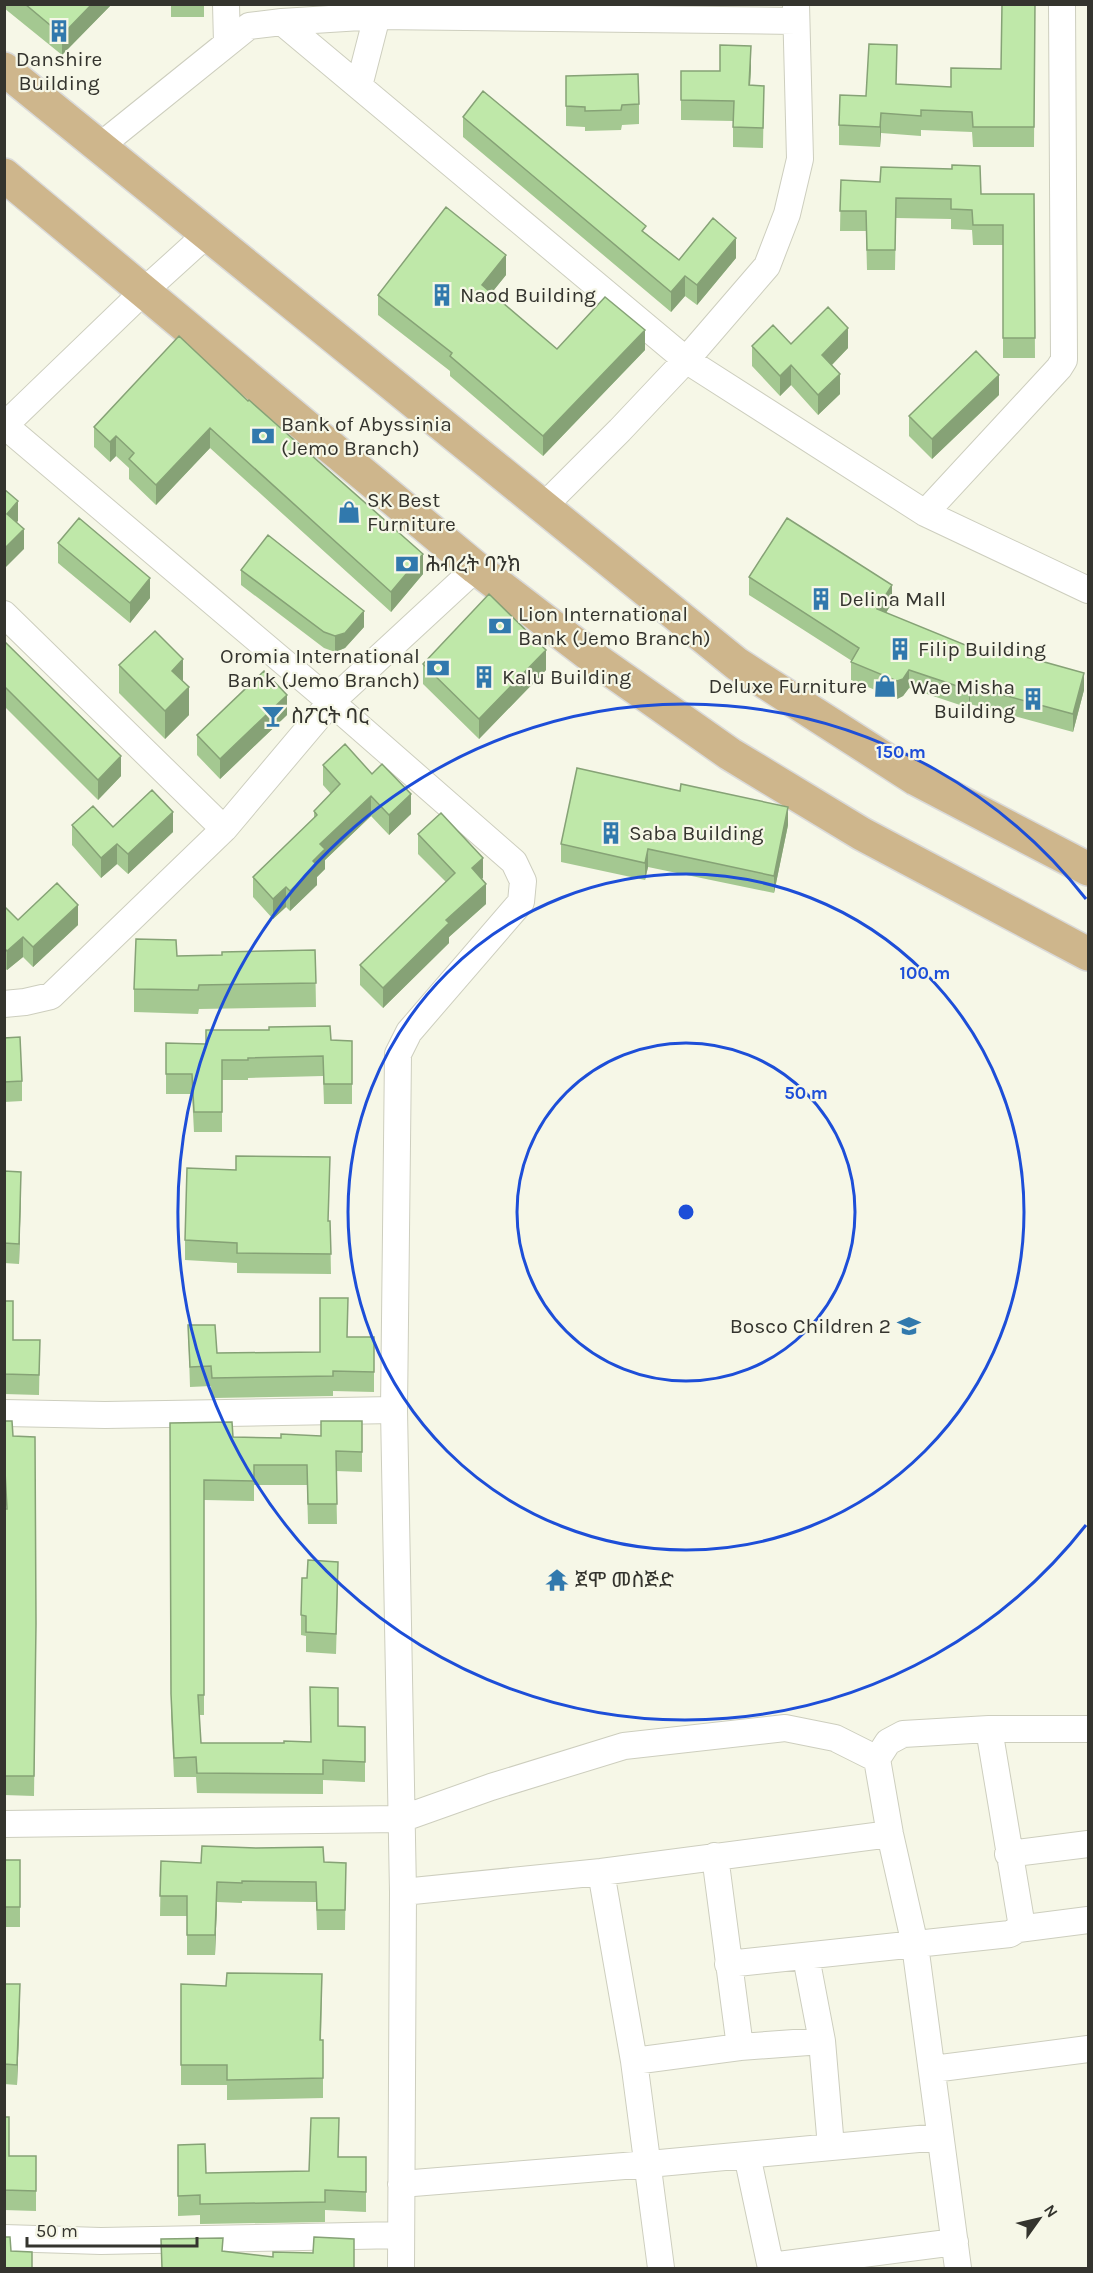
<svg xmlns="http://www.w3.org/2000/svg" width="1093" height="2273" viewBox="0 0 1093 2273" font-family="Karla,'Noto Sans Ethiopic',sans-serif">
<rect width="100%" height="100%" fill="#f6f7e7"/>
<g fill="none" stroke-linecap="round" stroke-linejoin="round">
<g stroke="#cdcebe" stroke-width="28">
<path id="street" d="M 226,4 L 227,43
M 282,22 L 686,360 L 925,513 L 1088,590
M 359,86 L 377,16 L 377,4
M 100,146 L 249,26 L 282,22 L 377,16 L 796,21
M 4,425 L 331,702 L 514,862 L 523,881 L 521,902 L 409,1032 L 398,1054 L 394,1410 L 403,1892 L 401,2268
M 4,426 L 144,291 L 207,234
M 543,507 L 620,430 L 686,360 L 767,266 L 787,214 L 800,159 L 796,4
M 925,513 L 1059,368 L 1064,360 L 1062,4
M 4,614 L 224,829
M 4,1004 L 25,1002 L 51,996 L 224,829 L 331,702 L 476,568
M 4,1413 L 105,1415 L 394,1410
M 4,1824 L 401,1819 L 491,1787 L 624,1746 L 785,1728 L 835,1738 L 877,1759
M 1008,1854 L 1088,1844
M 715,1856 L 740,2047
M 601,1872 L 634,2061 L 661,2268
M 403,1892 L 601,1872 L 890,1834
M 1018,1929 L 1088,1920
M 806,1957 L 822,2041 L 831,2147
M 728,1964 L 1010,1934 L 1018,1929 L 1021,1921 L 989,1729
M 634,2061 L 740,2047 L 822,2041
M 933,2069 L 1088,2049
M 747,2155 L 771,2268
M 401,2184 L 649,2164 L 940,2137
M 4,2238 L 101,2241 L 401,2235
M 771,2266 L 955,2242
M 958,2268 L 915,1945 L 890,1834 L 877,1759 L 888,1742 L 903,1734 L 989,1729 L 1088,1729"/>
</g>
<g stroke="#dadad9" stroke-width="36">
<path id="primary" d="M 4,69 L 737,664 L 916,779 L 1088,869
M 4,175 L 476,568 L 599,662 L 730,754 L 862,834 L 1088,954"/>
</g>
<use href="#street" stroke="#fff" stroke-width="26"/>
<use href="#primary" stroke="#ceb68c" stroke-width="33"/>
</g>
<path fill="#a4c891" d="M 4,4 L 112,4 L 62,55 L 4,8 Z
M 171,4 L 204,4 L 204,17 L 171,17 Z
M 1035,4 L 1034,147 L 973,147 L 972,132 L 921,130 L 921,136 L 881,133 L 880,147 L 839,145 L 839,125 L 866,96 L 897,84 L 951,87 L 1001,69 Z
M 751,66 L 750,85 L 764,86 L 763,148 L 733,147 L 733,121 L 681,120 L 681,71 L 720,71 Z
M 566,76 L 639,104 L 639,124 L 622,125 L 621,130 L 585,131 L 585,127 L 566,126 Z
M 463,117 L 646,233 L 679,260 L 736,258 L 697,305 L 685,296 L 671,312 L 463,137 Z
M 841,180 L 981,194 L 1034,194 L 1035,358 L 1003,358 L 1003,245 L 973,245 L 972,230 L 951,229 L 951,219 L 896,218 L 895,270 L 867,270 L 866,231 L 840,231 Z
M 506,275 L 491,293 L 557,349 L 645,350 L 543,456 L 450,376 L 450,371 L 378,315 L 378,295 Z
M 179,336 L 423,574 L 391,612 L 210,448 L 156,505 L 129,479 L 129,468 L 116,456 L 110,462 L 94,447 L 94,427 Z
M 791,344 L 848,348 L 832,365 L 840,394 L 818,415 L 791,385 L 780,396 L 752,366 L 752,346 Z
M 999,395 L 932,459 L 909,436 L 909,416 Z
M 58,543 L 150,598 L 130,623 L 58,563 Z
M 241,570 L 364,627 L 345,648 L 335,652 L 324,648 L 241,585 Z
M 749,577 L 892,603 L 886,613 L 992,656 L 1084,690 L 1073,732 L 970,704 L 969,708 L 909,688 L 903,696 L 897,699 L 851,680 L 851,662 L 852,661 L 749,595 Z
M 4,641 L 121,776 L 98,800 L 4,706 Z
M 423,664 L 546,670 L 479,739 L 423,684 Z
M 119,665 L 183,682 L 189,715 L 165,739 L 119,693 Z
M 287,715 L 220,779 L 197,755 L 197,735 Z
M 323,765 L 372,774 L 411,814 L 389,835 L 371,816 L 325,860 L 325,869 L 317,877 L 317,885 L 290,911 L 286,907 L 273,919 L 253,897 L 253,877 L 314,819 L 314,811 L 331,794 L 323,785 Z
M 72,825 L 113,827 L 173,832 L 128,874 L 117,864 L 101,878 L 72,845 Z
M 788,825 L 774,893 L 648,867 L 645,880 L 561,862 L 561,844 Z
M 418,834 L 483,878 L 481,879 L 486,904 L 449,937 L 449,943 L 383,1008 L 360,985 L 360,965 L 446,882 L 418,854 Z
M 4,906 L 18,920 L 78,925 L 33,967 L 23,957 L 7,970 L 4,968 Z
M 315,950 L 316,1007 L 199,1009 L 198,1014 L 134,1012 L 134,989 L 177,956 L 222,955 Z
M 4,1038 L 22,1081 L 22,1101 L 4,1102 Z
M 331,1040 L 352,1041 L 352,1104 L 324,1104 L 323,1076 L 248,1078 L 248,1080 L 222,1080 L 222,1132 L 194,1132 L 192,1094 L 166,1094 L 166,1043 L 206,1044 Z
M 4,1171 L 21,1192 L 19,1264 L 4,1263 Z
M 330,1221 L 331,1274 L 237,1273 L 237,1263 L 185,1260 L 185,1240 Z
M 4,1301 L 13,1340 L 40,1340 L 39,1395 L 4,1394 Z
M 188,1325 L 217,1353 L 320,1352 L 347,1337 L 374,1337 L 374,1392 L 333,1391 L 333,1396 L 212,1398 L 211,1386 L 190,1387 Z
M 4,1421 L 13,1436 L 36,1644 L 34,1796 L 4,1795 L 4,1509 L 7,1509 L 4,1472 Z
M 362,1421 L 362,1472 L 336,1471 L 337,1524 L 308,1524 L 307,1485 L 254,1485 L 254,1501 L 204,1500 L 204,1715 L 199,1715 L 201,1743 L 284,1743 L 310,1742 L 338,1726 L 365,1727 L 365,1782 L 323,1780 L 323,1794 L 197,1793 L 196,1777 L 174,1777 L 171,1714 L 170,1423 L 233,1437 L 281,1438 L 321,1436 Z
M 338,1582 L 336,1654 L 306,1652 L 306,1636 L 301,1635 L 301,1615 Z
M 4,1860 L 20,1860 L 20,1927 L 4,1927 Z
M 161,1861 L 201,1863 L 324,1862 L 346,1863 L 345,1930 L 317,1930 L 316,1902 L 242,1901 L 242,1903 L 217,1902 L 215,1955 L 187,1955 L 187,1916 L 160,1916 Z
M 4,1984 L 20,2004 L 17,2085 L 4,2084 Z
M 181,1984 L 322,1994 L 321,2040 L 323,2040 L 323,2098 L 227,2100 L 227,2085 L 181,2085 Z
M 4,2117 L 9,2156 L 36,2156 L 36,2211 L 4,2210 Z
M 178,2145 L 206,2173 L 309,2171 L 339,2157 L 366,2157 L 366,2212 L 325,2210 L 325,2222 L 200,2224 L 200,2215 L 178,2216 Z"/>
<path fill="#86a276" d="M 92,4 L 112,4 L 62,55 L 62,35 Z
M 751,46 L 751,66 L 749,105 L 749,85 Z
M 881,113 L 881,133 L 880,147 L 880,127 Z
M 736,238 L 736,258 L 697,305 L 697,285 Z
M 506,255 L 506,275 L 482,305 L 482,285 Z
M 685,276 L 685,296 L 671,312 L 671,292 Z
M 848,328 L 848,348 L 822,375 L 822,355 Z
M 645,330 L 645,350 L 543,456 L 543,436 Z
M 791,365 L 791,385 L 780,396 L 780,376 Z
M 840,374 L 840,394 L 818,415 L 818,395 Z
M 999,375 L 999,395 L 932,459 L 932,439 Z
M 210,428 L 210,448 L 156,505 L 156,485 Z
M 116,436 L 116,456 L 110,462 L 110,442 Z
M 18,501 L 18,521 L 7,534 L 7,514 Z
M 24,529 L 24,549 L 4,569 L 4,549 Z
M 423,554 L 423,574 L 391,612 L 391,592 Z
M 150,578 L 150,598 L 130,623 L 130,603 Z
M 892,585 L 892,603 L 877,627 L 877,609 Z
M 364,611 L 364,627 L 345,648 L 335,652 L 335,636 Z
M 546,650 L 546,670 L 479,739 L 479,719 Z
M 183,659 L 183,688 L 172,671 Z
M 909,670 L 909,688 L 903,696 L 897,699 L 897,681 Z
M 1084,673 L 1084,690 L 1073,732 L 1073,714 Z
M 970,686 L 970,704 L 969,708 L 969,690 Z
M 189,687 L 189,715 L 165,739 L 165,711 Z
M 287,695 L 287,715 L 220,779 L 220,759 Z
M 121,756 L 121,776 L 98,800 L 98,780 Z
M 411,794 L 411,814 L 389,835 L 389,815 Z
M 371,796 L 371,816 L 325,860 L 325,869 L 317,877 L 317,885 L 290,911 L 290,891 L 313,861 L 320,844 Z
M 788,807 L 788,825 L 774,893 L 774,876 Z
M 173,812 L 173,832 L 128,874 L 128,854 Z
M 117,844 L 117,864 L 101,878 L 101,858 Z
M 648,849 L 648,867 L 645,880 L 645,863 Z
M 483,858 L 483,878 L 472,888 L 472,868 Z
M 486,884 L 486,904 L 449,937 L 449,943 L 383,1008 L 383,988 L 446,920 Z
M 286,887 L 286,907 L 273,919 L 273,899 Z
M 78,905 L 78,925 L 33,967 L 33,947 Z
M 23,937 L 23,957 L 7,970 L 7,951 Z
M 21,1172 L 21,1192 L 19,1264 L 19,1244 Z
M 217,1882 L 217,1902 L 215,1955 L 215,1935 Z
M 20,1984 L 20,2004 L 17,2085 L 17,2065 Z"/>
<path fill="#bfe8a9" stroke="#86a276" stroke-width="1.5" d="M 25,4 L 92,4 L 62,35 Z
M 1002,4 L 1035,4 L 1034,127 L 973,127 L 972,112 L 921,110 L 921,116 L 881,113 L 880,127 L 839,125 L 840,95 L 866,96 L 869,44 L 897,45 L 896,84 L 951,87 L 951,68 L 1001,69 Z
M 720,45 L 751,46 L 749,85 L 764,86 L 763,128 L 733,127 L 734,101 L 681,100 L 681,71 L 720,71 Z
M 638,74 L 639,104 L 622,105 L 621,110 L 585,111 L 585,107 L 566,106 L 566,76 Z
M 483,91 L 646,226 L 642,231 L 679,260 L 713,218 L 736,238 L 697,285 L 685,276 L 671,292 L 463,117 Z
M 952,165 L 980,166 L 981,194 L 1034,194 L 1035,338 L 1003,338 L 1003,225 L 973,225 L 972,210 L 951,209 L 951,199 L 896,198 L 895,250 L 867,250 L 866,211 L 840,211 L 841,180 L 880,182 L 881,167 L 952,169 Z
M 446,207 L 506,255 L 482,285 L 557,349 L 605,297 L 645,330 L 543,436 L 450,356 L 452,353 L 378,295 Z
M 828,307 L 848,328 L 822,355 L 840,374 L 818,395 L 791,365 L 780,376 L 752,346 L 773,325 L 791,344 Z
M 179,336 L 248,401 L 249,400 L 423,554 L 391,592 L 210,428 L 156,485 L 129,459 L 134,453 L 116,436 L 110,442 L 94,427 Z
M 976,351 L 999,375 L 932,439 L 909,416 Z
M 4,489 L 18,501 L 7,514 L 24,529 L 4,549 Z
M 79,518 L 150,578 L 130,603 L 58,543 Z
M 787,518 L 892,585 L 877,609 L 992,656 L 994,648 L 1084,673 L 1073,714 L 970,686 L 969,690 L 909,670 L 903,679 L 897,681 L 851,662 L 859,648 L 749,577 Z
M 268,535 L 364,611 L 345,633 L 335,636 L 324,632 L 241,570 Z
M 489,594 L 546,650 L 479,719 L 423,664 Z
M 155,631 L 183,659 L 172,671 L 189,687 L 165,711 L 119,665 Z
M 4,641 L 121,756 L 98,780 L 4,686 Z
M 264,671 L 287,695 L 220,759 L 197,735 Z
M 345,744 L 372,774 L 382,764 L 411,794 L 389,815 L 371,796 L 320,844 L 325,849 L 313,861 L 317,865 L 290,891 L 286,887 L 273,899 L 253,877 L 317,815 L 314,811 L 340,784 L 323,765 Z
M 577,768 L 680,791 L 681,784 L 788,807 L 774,876 L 648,849 L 645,863 L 561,844 Z
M 152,790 L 173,812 L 128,854 L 117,844 L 101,858 L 72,825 L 93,806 L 113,827 Z
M 441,813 L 483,858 L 472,868 L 486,884 L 446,920 L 449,923 L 383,988 L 360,965 L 455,873 L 418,834 Z
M 57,883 L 78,905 L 33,947 L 23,937 L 7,951 L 4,948 L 4,906 L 18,920 Z
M 136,939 L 176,940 L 177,956 L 222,955 L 222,952 L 315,950 L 316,983 L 199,985 L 198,990 L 134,989 Z
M 330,1026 L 331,1040 L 352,1041 L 352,1084 L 324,1084 L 323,1056 L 248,1058 L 248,1060 L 222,1060 L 222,1112 L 194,1112 L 192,1074 L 166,1074 L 166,1043 L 206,1044 L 206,1030 L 269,1030 L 269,1027 Z
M 20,1037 L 22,1081 L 4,1082 L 4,1038 Z
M 236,1156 L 330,1157 L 328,1221 L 330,1221 L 331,1254 L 237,1253 L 237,1243 L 185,1240 L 187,1168 L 236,1170 Z
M 4,1171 L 21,1172 L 19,1244 L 4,1243 Z
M 320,1298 L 348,1298 L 347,1337 L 374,1337 L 374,1372 L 333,1371 L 333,1376 L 212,1378 L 211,1366 L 190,1367 L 188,1325 L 215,1325 L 217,1353 L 320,1352 Z
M 4,1301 L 13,1301 L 13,1340 L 40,1340 L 39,1375 L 4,1374 Z
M 4,1421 L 12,1421 L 13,1436 L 35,1437 L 36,1624 L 34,1776 L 4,1776 L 4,1509 L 7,1509 L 4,1452 Z
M 321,1421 L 362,1421 L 362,1452 L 336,1451 L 337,1504 L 308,1504 L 307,1465 L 254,1465 L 254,1481 L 204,1480 L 204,1695 L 198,1695 L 201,1743 L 284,1743 L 284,1741 L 311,1742 L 310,1687 L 338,1688 L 338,1726 L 365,1727 L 365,1762 L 323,1760 L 323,1774 L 197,1773 L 196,1757 L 174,1758 L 171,1694 L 170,1423 L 232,1422 L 233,1437 L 281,1438 L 281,1434 L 321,1436 Z
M 308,1560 L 338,1562 L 336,1634 L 306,1632 L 306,1616 L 301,1615 L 302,1578 L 307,1578 Z
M 202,1846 L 256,1848 L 323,1847 L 324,1862 L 346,1863 L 345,1910 L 317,1910 L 316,1882 L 242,1881 L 242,1883 L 217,1882 L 215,1935 L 187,1935 L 187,1896 L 160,1896 L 161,1861 L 201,1863 Z
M 4,1860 L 20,1860 L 20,1907 L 4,1907 Z
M 227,1973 L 322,1974 L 320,2040 L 323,2040 L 323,2078 L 227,2080 L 227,2065 L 181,2065 L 181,1984 L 226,1986 Z
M 4,1984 L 20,1984 L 17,2065 L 4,2064 Z
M 4,2117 L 9,2117 L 9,2156 L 36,2156 L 36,2191 L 4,2190 Z
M 311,2118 L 339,2118 L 338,2157 L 366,2157 L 366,2192 L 325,2190 L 325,2202 L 200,2204 L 200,2195 L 178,2196 L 178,2145 L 205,2144 L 206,2173 L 309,2171 Z
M 4,2237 L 10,2237 L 11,2251 L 32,2252 L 32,2268 L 4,2268 Z
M 314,2237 L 354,2239 L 354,2268 L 162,2268 L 161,2239 L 223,2238 L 222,2251 L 273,2257 L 273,2252 L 313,2253 Z"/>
<g fill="none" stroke="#1d4ed8" stroke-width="3">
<circle cx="686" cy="1212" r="169"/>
<circle cx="686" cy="1212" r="338"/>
<path d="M1086 1525A508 508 0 1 1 1086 899"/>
</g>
<defs>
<g id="building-bare" transform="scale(1.8)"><path d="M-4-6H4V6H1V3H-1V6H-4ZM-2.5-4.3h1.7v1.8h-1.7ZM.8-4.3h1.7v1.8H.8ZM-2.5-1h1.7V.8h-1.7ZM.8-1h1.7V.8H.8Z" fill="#3179ad" stroke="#f6f7e7" stroke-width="2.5" paint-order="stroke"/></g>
<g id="bank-bare" transform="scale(1.8)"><path d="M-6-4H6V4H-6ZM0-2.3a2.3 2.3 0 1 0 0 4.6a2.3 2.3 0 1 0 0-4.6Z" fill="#3179ad" stroke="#f6f7e7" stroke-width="2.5" paint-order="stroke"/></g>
<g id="shop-bare" transform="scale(1.8)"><path d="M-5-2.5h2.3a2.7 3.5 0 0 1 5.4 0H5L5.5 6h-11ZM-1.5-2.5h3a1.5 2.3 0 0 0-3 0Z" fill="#3179ad" stroke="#f6f7e7" stroke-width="2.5" paint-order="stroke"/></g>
<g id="bar-bare" transform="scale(1.8)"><path d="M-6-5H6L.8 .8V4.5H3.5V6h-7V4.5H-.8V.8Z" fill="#3179ad" stroke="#f6f7e7" stroke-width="2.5" paint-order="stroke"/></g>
<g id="school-bare" transform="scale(1.8)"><path d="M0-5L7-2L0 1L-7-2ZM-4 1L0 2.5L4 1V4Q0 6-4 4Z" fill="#3179ad" stroke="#f6f7e7" stroke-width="2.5" paint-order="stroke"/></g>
<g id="temple-bare" transform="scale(1.8)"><path d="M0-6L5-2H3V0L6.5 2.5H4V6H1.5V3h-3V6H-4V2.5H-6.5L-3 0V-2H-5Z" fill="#3179ad" stroke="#f6f7e7" stroke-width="2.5" paint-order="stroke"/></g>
</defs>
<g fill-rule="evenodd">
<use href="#building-bare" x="59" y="31"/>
<use href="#building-bare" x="442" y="295"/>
<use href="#bank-bare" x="263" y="436"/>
<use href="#shop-bare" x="349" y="512"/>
<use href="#bank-bare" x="407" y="564"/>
<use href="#building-bare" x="821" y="599"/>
<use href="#bank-bare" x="500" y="626"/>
<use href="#building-bare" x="900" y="649"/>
<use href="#bank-bare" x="438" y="668"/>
<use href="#building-bare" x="484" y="677"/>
<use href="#shop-bare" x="885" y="686"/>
<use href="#building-bare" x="1033" y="699"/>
<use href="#bar-bare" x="273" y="716"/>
<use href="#building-bare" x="611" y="833"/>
<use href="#school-bare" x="909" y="1326"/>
<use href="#temple-bare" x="557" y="1580"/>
</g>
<g text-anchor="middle" stroke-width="4.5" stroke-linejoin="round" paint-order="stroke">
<g font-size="21" fill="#34342e" stroke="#f6f7e7" text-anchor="start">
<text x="59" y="66" text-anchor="middle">Danshire<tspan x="59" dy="24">Building</tspan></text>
<text x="460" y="302">Naod Building</text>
<text x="281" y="431">Bank of Abyssinia<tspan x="281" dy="24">(Jemo Branch)</tspan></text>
<text x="367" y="507">SK Best<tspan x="367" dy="24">Furniture</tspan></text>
<text x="425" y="571">ሕብረት ባንክ</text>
<text x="839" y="606">Delina Mall</text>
<text x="518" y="621">Lion International<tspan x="518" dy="24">Bank (Jemo Branch)</tspan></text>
<text x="918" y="656">Filip Building</text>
<text x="420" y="663" text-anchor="end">Oromia International<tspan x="420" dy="24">Bank (Jemo Branch)</tspan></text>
<text x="502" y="684">Kalu Building</text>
<text x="867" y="693" text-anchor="end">Deluxe Furniture</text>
<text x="1015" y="694" text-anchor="end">Wae Misha<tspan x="1015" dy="24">Building</tspan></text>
<text x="291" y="723">ስፖርት ባር</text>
<text x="629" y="840">Saba Building</text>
<text x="891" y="1333" text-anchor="end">Bosco Children 2</text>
<text x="575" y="1587">ጀሞ መስጅድ</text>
</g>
</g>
<circle cx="686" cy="1212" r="9" fill="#1d4ed8" stroke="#f6f7e7" stroke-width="3"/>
<g font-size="18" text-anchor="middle" font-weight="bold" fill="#1d4ed8" stroke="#f6f7e7" stroke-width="4.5" stroke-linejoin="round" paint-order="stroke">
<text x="901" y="758">150 m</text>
<text x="925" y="979">100 m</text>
<text x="806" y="1099">50 m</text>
</g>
<rect width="1093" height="2273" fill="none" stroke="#34342e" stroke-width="12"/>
<g transform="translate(1039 2219) rotate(56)" stroke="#f6f7e7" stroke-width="4.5" paint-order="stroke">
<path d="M0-4.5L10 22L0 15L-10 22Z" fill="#34342e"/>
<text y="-9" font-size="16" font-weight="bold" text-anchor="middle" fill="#34342e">N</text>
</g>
<path d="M27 2237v9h170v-9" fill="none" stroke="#34342e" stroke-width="3"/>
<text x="36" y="2237" font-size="18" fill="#34342e" stroke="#f6f7e7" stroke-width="4.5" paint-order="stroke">50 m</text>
</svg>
